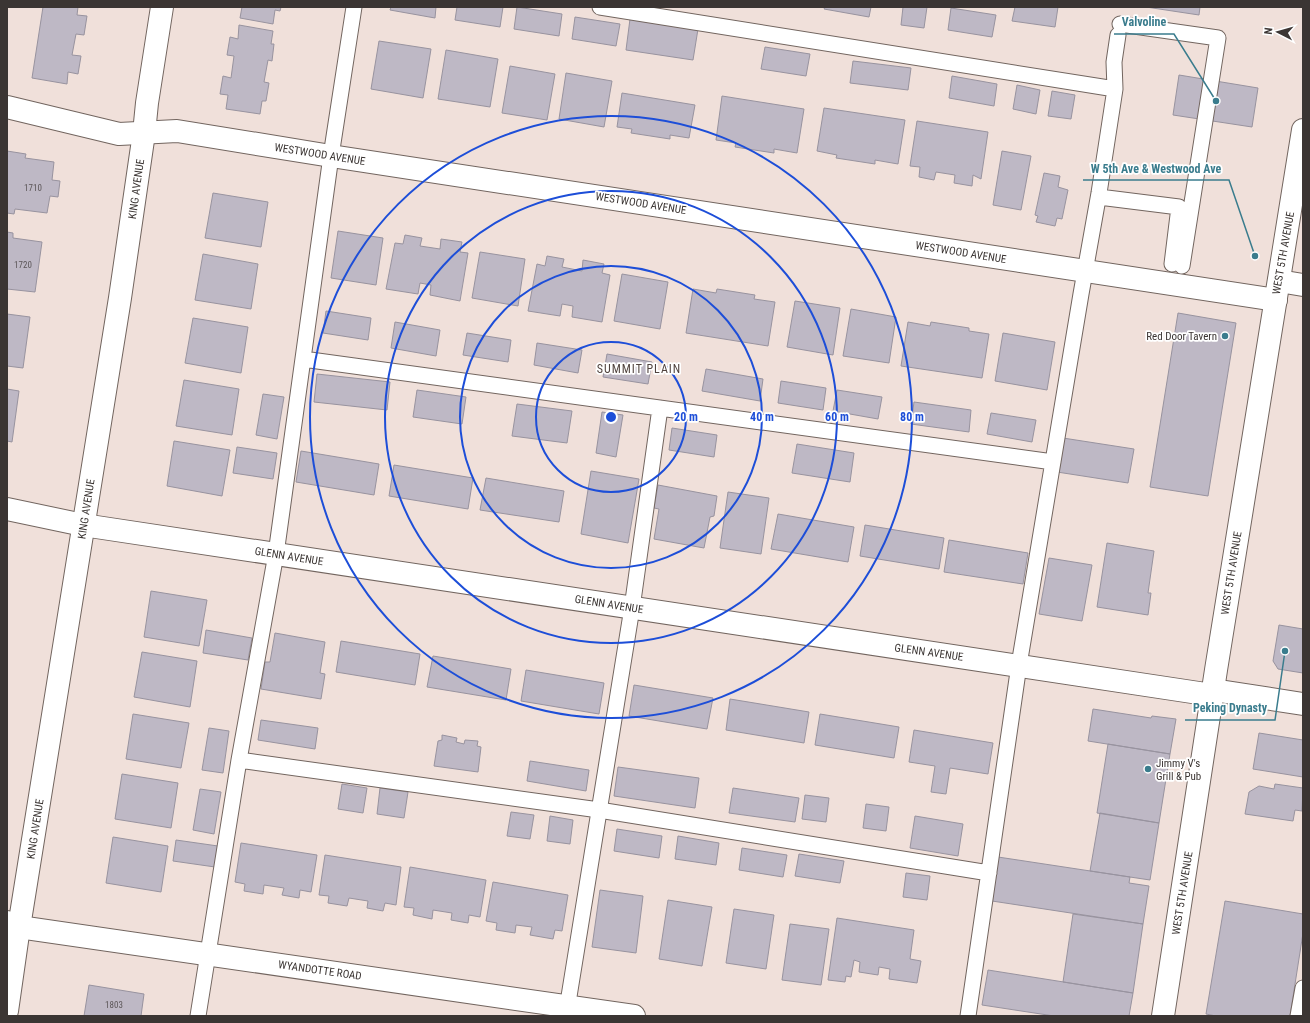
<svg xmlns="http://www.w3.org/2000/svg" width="1310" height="1023" viewBox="0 0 1310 1023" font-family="'Roboto Condensed',sans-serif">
<rect width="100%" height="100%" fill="#f0e0da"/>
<path fill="#beb8c5" stroke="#98939f" d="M 43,7 L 78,7 L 77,15 L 87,16 L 84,35 L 76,34 L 72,55 L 81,56 L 78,74 L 68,72 L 67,84 L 32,78 Z
M 242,7 L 281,7 L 280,11 L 275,10 L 273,24 L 240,18 Z
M 391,7 L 436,7 L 435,18 L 390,10 Z
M 457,7 L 503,7 L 500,27 L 455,20 Z
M 517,7 L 562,14 L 559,36 L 514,29 Z
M 825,7 L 871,7 L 869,17 L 824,9 Z
M 903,7 L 927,7 L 924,28 L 901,25 Z
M 1015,7 L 1058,7 L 1055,27 L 1012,21 Z
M 1146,7 L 1200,7 L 1199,15 Z
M 951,8 L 996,15 L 992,37 L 948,30 Z
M 575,17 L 620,24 L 616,46 L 572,39 Z
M 630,19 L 698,29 L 693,60 L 626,50 Z
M 239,25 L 273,31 L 271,44 L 274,44 L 272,61 L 268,60 L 264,82 L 269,83 L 266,101 L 262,101 L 260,114 L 226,109 L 228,95 L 220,94 L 223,76 L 231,78 L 234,56 L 227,55 L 230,37 L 238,39 Z
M 379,41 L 431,49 L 423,98 L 371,89 Z
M 765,47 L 810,54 L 806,76 L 761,69 Z
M 446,50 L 498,59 L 490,107 L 438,99 Z
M 853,61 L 911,68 L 908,90 L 850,83 Z
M 510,66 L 555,74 L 547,120 L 502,113 Z
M 566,73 L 612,81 L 604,127 L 559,119 Z
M 1179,75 L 1258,88 L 1252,127 L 1173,115 Z
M 952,76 L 997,84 L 994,106 L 949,98 Z
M 1017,85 L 1040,90 L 1036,114 L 1013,109 Z
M 1052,91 L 1075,95 L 1071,119 L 1048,116 Z
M 622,93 L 695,105 L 689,138 L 670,135 L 670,139 L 631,133 L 632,129 L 617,127 Z
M 722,96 L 804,109 L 797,153 L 774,149 L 774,153 L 735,147 L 736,143 L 716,140 Z
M 824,108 L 905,120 L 898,164 L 875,160 L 875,164 L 836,158 L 837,155 L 817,151 Z
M 917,121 L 988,132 L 981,179 L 973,175 L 972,186 L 954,183 L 955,175 L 936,172 L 934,180 L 919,177 L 920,167 L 910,166 Z
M 7,151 L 26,154 L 25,158 L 54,162 L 52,180 L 60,181 L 58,197 L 50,196 L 47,213 L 15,209 L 14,214 L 7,213 Z
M 1002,151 L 1031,156 L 1021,210 L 993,205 Z
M 1044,173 L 1060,176 L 1058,187 L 1068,190 L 1062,219 L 1057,218 L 1055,226 L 1036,222 L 1038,216 L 1035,215 Z
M 213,193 L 268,202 L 261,247 L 205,238 Z
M 338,231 L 383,238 L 376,285 L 331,278 Z
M 7,232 L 13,233 L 13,238 L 42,242 L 35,292 L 7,289 Z
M 405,235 L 422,238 L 420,246 L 440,249 L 441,239 L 462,242 L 460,252 L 468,253 L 460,301 L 430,295 L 431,285 L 420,283 L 418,294 L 386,289 L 395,243 L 403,244 Z
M 480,252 L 525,259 L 518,306 L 472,298 Z
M 203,254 L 258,264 L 251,309 L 195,300 Z
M 547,256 L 564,259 L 562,267 L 582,271 L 583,260 L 604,264 L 602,273 L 610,275 L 602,322 L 572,317 L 573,306 L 562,304 L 560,316 L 528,311 L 537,264 L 545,266 Z
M 622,274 L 668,282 L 660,329 L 614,321 Z
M 693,289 L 716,293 L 717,289 L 755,295 L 754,299 L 775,302 L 768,346 L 686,333 Z
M 795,301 L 840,308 L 833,355 L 787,347 Z
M 851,309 L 896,317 L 889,363 L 843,356 Z
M 326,311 L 371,318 L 368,340 L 323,333 Z
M 1178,313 L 1236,323 L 1208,496 L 1150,487 Z
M 7,314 L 30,317 L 23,368 L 7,366 Z
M 193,318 L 248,327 L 241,373 L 185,363 Z
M 395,322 L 440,330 L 436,356 L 391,348 Z
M 908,322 L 930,326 L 931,322 L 969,328 L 969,331 L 989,334 L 982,378 L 901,366 Z
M 467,333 L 511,340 L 508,362 L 463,355 Z
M 1003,333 L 1055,342 L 1047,390 L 995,381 Z
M 537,343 L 582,350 L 578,373 L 534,365 Z
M 607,354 L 652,362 L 648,384 L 603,377 Z
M 706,369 L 763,379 L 760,401 L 702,391 Z
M 317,374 L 390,382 L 387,410 L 314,402 Z
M 184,380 L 239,389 L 232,435 L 176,426 Z
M 781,381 L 826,388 L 823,410 L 778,403 Z
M 7,389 L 19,391 L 12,442 L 7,441 Z
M 417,390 L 466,397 L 462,424 L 413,417 Z
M 837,390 L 882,397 L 878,419 L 833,411 Z
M 263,394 L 284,397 L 277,439 L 256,435 Z
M 914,402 L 971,410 L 969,432 L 911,424 Z
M 517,404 L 572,411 L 567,443 L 512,436 Z
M 602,412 L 623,415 L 616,457 L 596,453 Z
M 991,413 L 1036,420 L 1032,442 L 987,434 Z
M 672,428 L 717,435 L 714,457 L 669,450 Z
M 1063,438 L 1134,449 L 1128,483 L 1057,472 Z
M 174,441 L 230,450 L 222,496 L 167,486 Z
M 797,444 L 854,453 L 850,482 L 792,473 Z
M 237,447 L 277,453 L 273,479 L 233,473 Z
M 301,451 L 379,464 L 374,495 L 296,482 Z
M 394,465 L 473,478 L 468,509 L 389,496 Z
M 591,471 L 639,479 L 628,543 L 581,534 Z
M 486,478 L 564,491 L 559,522 L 480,510 Z
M 658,485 L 717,496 L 714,516 L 710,517 L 704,548 L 654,539 L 659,509 L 654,508 Z
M 728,492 L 769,498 L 761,554 L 720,548 Z
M 778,514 L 854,527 L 848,562 L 771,549 Z
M 865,525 L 944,538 L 939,569 L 860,556 Z
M 949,540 L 1028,553 L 1023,584 L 944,572 Z
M 1107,543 L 1154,551 L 1148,593 L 1151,593 L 1148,615 L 1097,607 Z
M 1049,558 L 1092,565 L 1082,621 L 1039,614 Z
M 151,591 L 207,600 L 199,646 L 144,637 Z
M 1279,625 L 1303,629 L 1303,673 L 1278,669 L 1273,661 Z
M 206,630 L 252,638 L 248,660 L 203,653 Z
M 275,633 L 325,642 L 320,673 L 325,674 L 321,699 L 261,689 L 265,662 L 270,662 Z
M 341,641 L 420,654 L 415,685 L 336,672 Z
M 142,652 L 197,661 L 190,707 L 134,697 Z
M 433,656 L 511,669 L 506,700 L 427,687 Z
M 526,670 L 604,683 L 599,714 L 521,701 Z
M 634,685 L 713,698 L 707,729 L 629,716 Z
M 730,699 L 809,712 L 804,743 L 726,730 Z
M 1093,709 L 1151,718 L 1152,716 L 1176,719 L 1170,754 L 1088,741 Z
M 133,714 L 189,723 L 181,768 L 126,759 Z
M 820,714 L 899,727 L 894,758 L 815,745 Z
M 261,720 L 318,728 L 315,749 L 258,740 Z
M 209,728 L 229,731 L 223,773 L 202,770 Z
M 914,730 L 993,743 L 988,774 L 950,768 L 946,794 L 931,792 L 935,766 L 909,762 Z
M 1259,733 L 1303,740 L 1303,777 L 1253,769 Z
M 442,735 L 457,738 L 456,742 L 464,744 L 465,740 L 478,741 L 477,746 L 481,747 L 478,772 L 434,766 L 438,741 L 442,740 Z
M 1108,744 L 1170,754 L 1159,823 L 1097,813 Z
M 530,761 L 589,770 L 586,791 L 527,781 Z
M 618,767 L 699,778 L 695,808 L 614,796 Z
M 122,774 L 178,783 L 171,828 L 115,819 Z
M 342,784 L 367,788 L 363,813 L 338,809 Z
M 1275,784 L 1303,788 L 1302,811 L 1295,810 L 1293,821 L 1245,814 L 1249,792 L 1259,786 L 1274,789 Z
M 380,788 L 408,792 L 404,818 L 377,814 Z
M 733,788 L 799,798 L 795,822 L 729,813 Z
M 200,789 L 221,792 L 214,834 L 193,830 Z
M 805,795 L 829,798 L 826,822 L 802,819 Z
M 866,804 L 889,807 L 886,831 L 863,828 Z
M 511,812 L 534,815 L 530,839 L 507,836 Z
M 1100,813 L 1159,823 L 1150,880 L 1090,871 Z
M 550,816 L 573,820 L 570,844 L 547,841 Z
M 915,816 L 963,824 L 958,856 L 910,848 Z
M 617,829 L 662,836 L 659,858 L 614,851 Z
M 678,836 L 719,843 L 716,865 L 675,859 Z
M 113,837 L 168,846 L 161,892 L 106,883 Z
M 176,840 L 218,846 L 215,867 L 173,861 Z
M 241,843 L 317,855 L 311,892 L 300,890 L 299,898 L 282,895 L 284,888 L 264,885 L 263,894 L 244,891 L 245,884 L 235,882 Z
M 742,848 L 787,855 L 783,877 L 739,870 Z
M 799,854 L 844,861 L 840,883 L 795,876 Z
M 325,855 L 401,867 L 396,905 L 385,903 L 383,911 L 367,908 L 368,901 L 349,898 L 347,906 L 328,903 L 329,896 L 319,895 Z
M 998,857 L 1130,877 L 1129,883 L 1149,886 L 1143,924 L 992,901 Z
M 410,867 L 486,880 L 480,917 L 469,915 L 468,923 L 451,920 L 452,913 L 433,910 L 432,919 L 413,915 L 414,908 L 404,907 Z
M 906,873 L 930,876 L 927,900 L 903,897 Z
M 493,882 L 568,895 L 562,931 L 555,930 L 553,939 L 530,935 L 532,927 L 516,925 L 515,933 L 496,930 L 497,923 L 486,921 Z
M 600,890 L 643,896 L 636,953 L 592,947 Z
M 668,900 L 712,907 L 702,966 L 659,959 Z
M 1225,901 L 1303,914 L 1303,933 L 1290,1016 L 1216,1016 L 1206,1014 Z
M 734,909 L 774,915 L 766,969 L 726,963 Z
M 1073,914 L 1143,924 L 1133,993 L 1063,982 Z
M 837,918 L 914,930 L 910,959 L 921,961 L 917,983 L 889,979 L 890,969 L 879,967 L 878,975 L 859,972 L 860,962 L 854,960 L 851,977 L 846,976 L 845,982 L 828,980 Z
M 790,924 L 829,929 L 821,985 L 782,980 Z
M 988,970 L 1133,993 L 1129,1016 L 1054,1016 L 982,1005 Z
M 89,985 L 144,994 L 141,1016 L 84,1016 Z"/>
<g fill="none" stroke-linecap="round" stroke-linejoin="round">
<g stroke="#72655f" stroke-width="17">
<path id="service" d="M 600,7 L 1115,89
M 1120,24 L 1218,38 L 1182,266
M 1099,197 L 1179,207 L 1172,264
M 303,359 L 1053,462
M 239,760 L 599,810 L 989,873
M 566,1015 L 632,608 L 660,408
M 198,1016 L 239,760 L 276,554 L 331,156 L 354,7
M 968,1016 L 1019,665 L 1081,294 L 1099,193 L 1115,89 L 1114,62 L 1118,35
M 1298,1016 L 1303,988"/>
</g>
<g stroke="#72655f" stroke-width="24">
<path id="minor" d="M 7,107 L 119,134 L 177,131 L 331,156 L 1276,300
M 1279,281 L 1303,285
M 7,509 L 83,525 L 1212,695
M 1213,690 L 1303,704
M 7,922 L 19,927 L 634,1016"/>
</g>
<g stroke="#72655f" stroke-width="24">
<path id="tertiary" d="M 7,1011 L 19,927 L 120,298 L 144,133 L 147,103 L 162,7"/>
</g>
<g stroke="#72655f" stroke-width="24">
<path id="secondary" d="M 1163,1016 L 1216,670 L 1303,130"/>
</g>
<use href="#service" stroke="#fff" stroke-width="15"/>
<use href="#minor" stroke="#fff" stroke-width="22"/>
<use href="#tertiary" stroke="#fff" stroke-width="22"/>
<use href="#secondary" stroke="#fff" stroke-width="22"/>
</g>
<g fill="none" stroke="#1d4ed8" stroke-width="2">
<circle cx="611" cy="417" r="75"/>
<circle cx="611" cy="417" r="151"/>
<circle cx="611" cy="417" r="226"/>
<circle cx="611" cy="417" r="301"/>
</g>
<g fill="#3a7c8d" stroke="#fff" stroke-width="1.5">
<circle cx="1225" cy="336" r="4"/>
<circle cx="1148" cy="769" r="4"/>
</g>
<g text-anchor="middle" stroke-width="3.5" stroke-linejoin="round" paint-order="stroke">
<g font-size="9" fill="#5c5658">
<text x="33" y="191">1710</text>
<text x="23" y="268">1720</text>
<text x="114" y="1008">1803</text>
</g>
<g font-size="11" fill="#3b3533" stroke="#fff">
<text transform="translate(320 154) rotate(9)" y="4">WESTWOOD AVENUE</text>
<text transform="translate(136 189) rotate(-82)" y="4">KING AVENUE</text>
<text transform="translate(641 203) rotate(9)" y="4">WESTWOOD AVENUE</text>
<text transform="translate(961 252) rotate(9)" y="4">WESTWOOD AVENUE</text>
<text transform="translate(1283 253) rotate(-80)" y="4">WEST 5TH AVENUE</text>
<text transform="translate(86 509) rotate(-81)" y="4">KING AVENUE</text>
<text transform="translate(289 556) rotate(9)" y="4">GLENN AVENUE</text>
<text transform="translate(1231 573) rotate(-81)" y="4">WEST 5TH AVENUE</text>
<text transform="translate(609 604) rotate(9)" y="4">GLENN AVENUE</text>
<text transform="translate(929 652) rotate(8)" y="4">GLENN AVENUE</text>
<text transform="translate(35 829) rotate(-81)" y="4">KING AVENUE</text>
<text transform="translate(1182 893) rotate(-81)" y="4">WEST 5TH AVENUE</text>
<text transform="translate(320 970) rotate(8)" y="4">WYANDOTTE ROAD</text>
</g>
<g font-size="11" fill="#3b3533" stroke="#fff" text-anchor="end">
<text x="1217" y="340">Red Door Tavern</text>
<text x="1156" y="767" text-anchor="start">Jimmy V's<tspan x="1156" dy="13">Grill &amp; Pub</tspan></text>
</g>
<g font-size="12" letter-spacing="1" fill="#50433e" stroke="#fff">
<text x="639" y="373">SUMMIT PLAIN</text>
</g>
</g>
<circle cx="611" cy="417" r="6" fill="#1d4ed8" stroke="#fff" stroke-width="2"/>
<g font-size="12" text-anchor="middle" font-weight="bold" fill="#1d4ed8" stroke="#fff" stroke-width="3.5" stroke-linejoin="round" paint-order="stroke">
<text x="686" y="421">20 m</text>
<text x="762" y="421">40 m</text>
<text x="837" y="421">60 m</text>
<text x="912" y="421">80 m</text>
</g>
<path fill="none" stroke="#3a7c8d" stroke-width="1.5" d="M1216 101L1174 34H1114M1255 256L1229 180H1083M1285 651L1275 720H1185"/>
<g fill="#3a7c8d" stroke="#fff" stroke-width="1.5">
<circle cx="1216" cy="101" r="4"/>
<circle cx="1255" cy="256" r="4"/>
<circle cx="1285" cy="651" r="4"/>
</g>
<g font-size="12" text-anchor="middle" font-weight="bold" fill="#3a7c8d" stroke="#fff" stroke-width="3.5" stroke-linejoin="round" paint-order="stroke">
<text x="1144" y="26">Valvoline</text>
<text x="1156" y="173">W 5th Ave &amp; Westwood Ave</text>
<text x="1230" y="712">Peking Dynasty</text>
</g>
<rect width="1310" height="1023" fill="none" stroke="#3b3533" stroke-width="16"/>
<g transform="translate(1278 32) rotate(276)" stroke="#ffffff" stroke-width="3" paint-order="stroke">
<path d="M0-3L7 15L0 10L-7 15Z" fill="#3b3533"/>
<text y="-6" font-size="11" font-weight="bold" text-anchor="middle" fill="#3b3533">N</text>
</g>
</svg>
